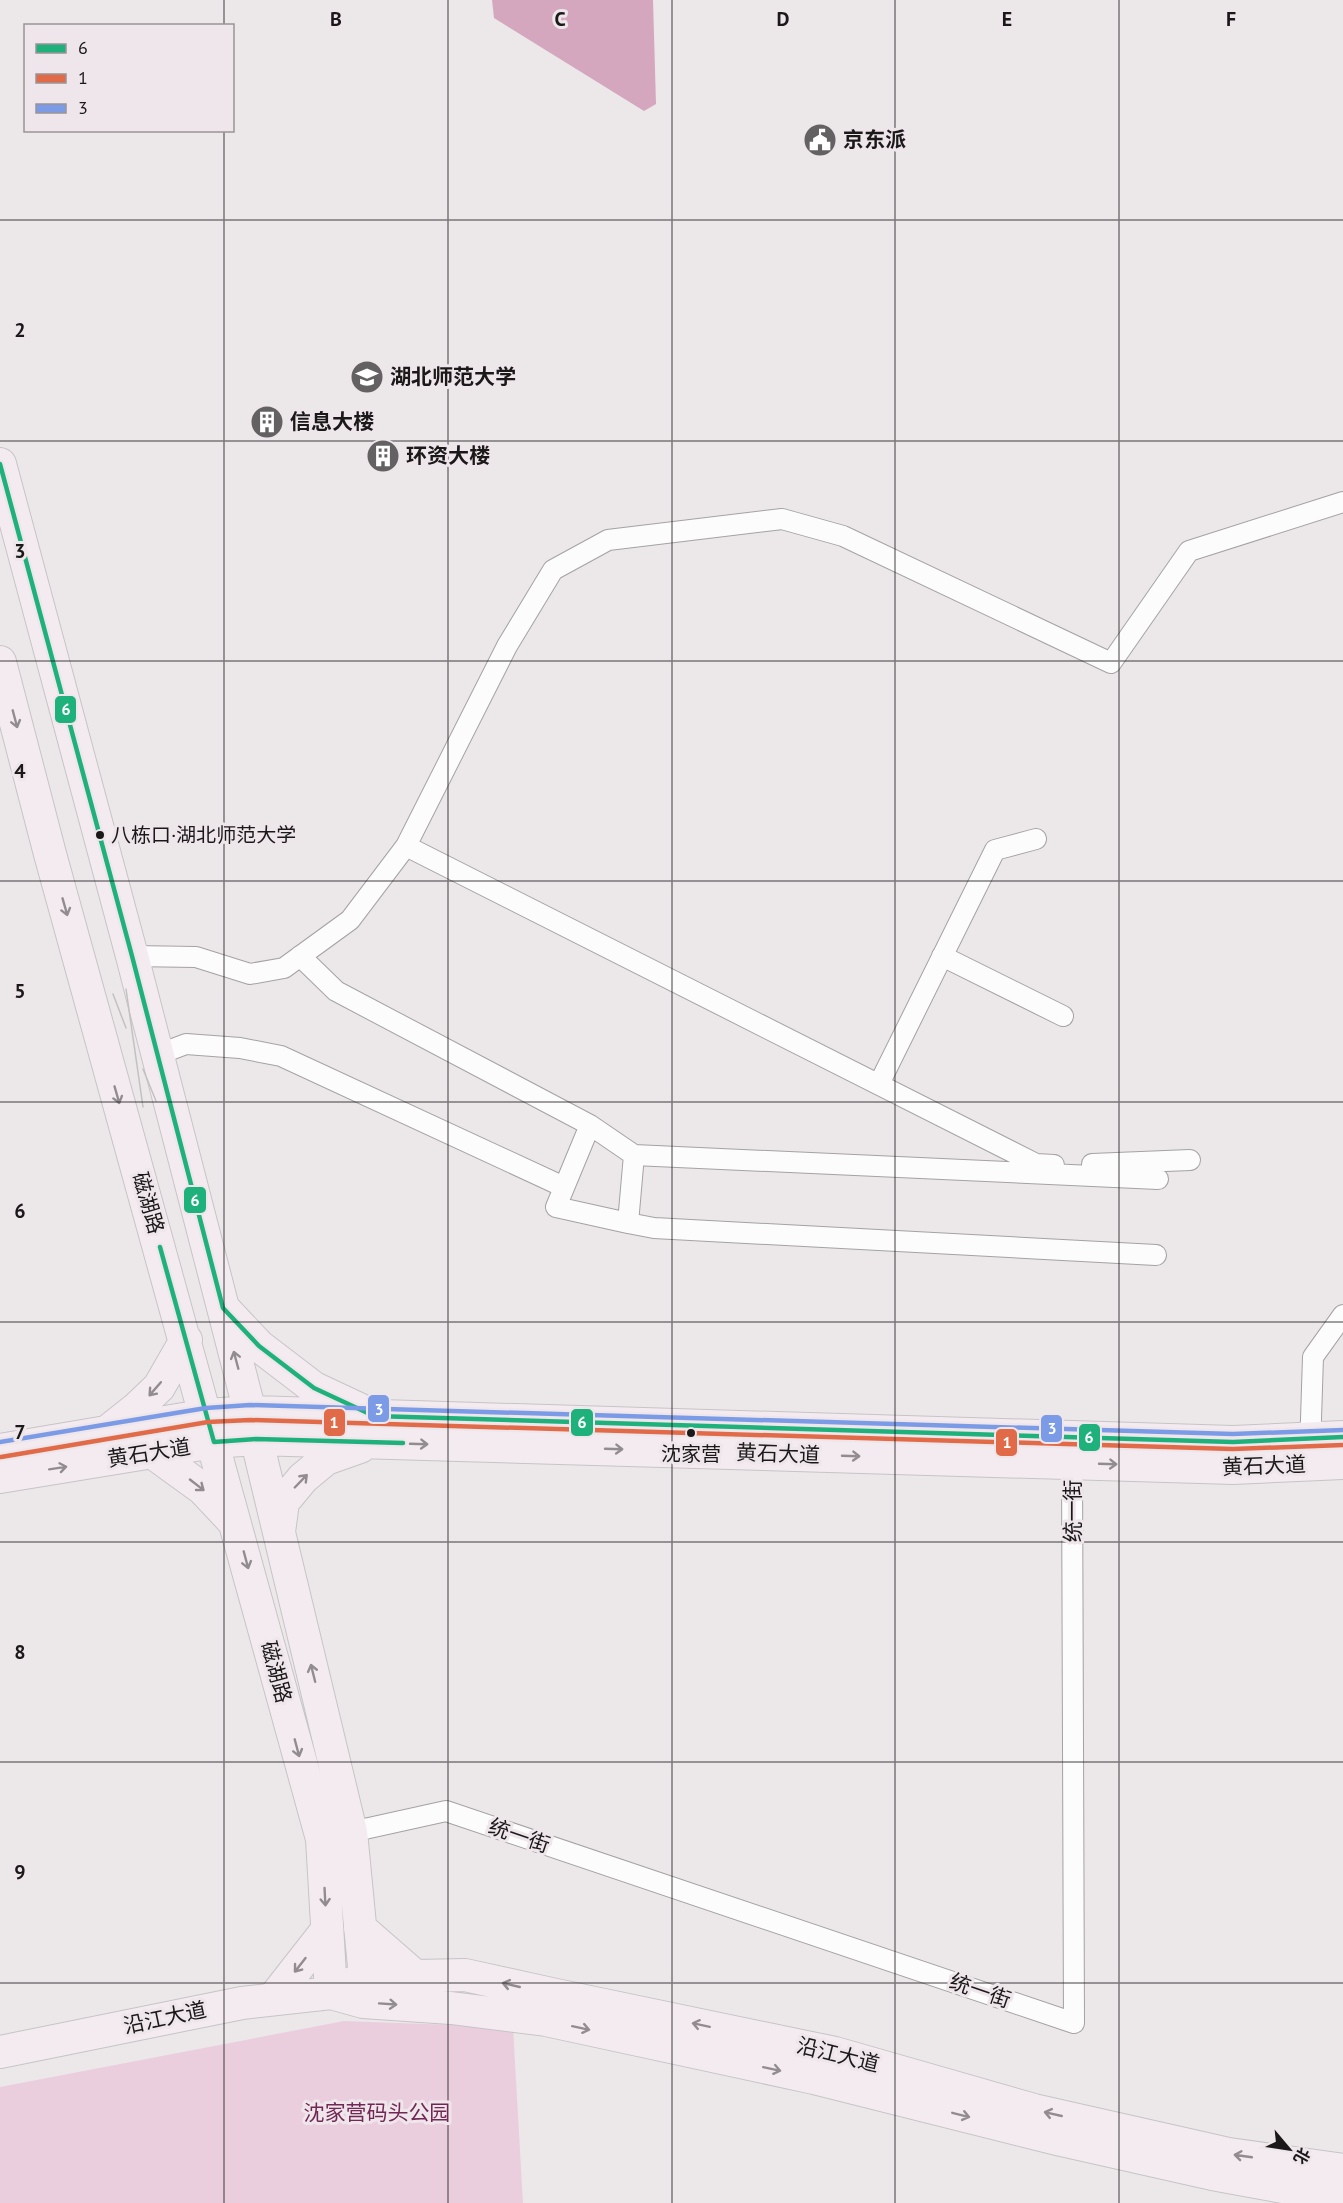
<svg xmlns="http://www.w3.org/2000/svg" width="1343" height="2203" viewBox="0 0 1343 2203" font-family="'PT Sans','Noto Sans SC',sans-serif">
<rect width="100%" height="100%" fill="#ece8ea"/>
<path fill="#ebcedd" d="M 344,2021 L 513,2027 L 523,2203 L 0,2203 L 0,2087 Z"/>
<path fill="#d4a7bf" d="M 492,0 L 653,0 L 656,104 L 644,111 L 494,18 Z"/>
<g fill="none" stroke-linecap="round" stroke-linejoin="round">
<g stroke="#a5a2a4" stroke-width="22">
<path id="minor" d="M 406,846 L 1036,1164 L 1054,1165
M 132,956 L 196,957 L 250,974 L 284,968 L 350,920 L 406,846 L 507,646 L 553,570 L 608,540 L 782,519 L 843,536 L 1111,663 L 1189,551 L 1343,502
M 300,956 L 336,991 L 590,1125 L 634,1155 L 1158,1179
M 942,956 L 1063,1016
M 157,1055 L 186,1044 L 240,1048 L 281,1056 L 564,1187
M 879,1084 L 995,850 L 1036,839
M 590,1125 L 556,1207 L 628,1223 L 634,1155
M 1092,1164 L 1190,1160
M 628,1223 L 654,1228 L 1156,1255
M 1310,1450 L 1313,1357 L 1343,1315
M 351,1832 L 446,1811 L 1074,2023 L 1072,1463"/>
</g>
<g stroke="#c6c4c6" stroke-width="34">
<path id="primary" d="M 0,464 L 132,956 L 250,1412 L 351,1832 L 365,1977
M 0,662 L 50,854 L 322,1839 L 331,1993
M 226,1311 L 259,1346 L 314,1388 L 361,1410
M 108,1431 L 137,1408 L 159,1387 L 186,1340
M 0,1450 L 207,1415 L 250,1412 L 1233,1442 L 1343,1437
M 152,1452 L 203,1489 L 233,1521
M 0,1477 L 214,1442 L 256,1439 L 1233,1468 L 1343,1463
M 279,1532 L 283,1502 L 303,1478 L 326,1459 L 360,1447
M 360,1928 L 415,1976
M 331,1993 L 363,2002 L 451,2008 L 546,2020 L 814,2078 L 1061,2140 L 1212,2174 L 1343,2198
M 273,1999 L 327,1930
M 0,2052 L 242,2003 L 331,1993 L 365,1977 L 465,1975 L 556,1995 L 835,2053 L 1034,2110 L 1229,2154 L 1343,2170"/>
</g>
<use href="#minor" stroke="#fcfcfc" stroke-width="20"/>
<use href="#primary" stroke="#f4ebf0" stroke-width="32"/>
<path stroke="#c2c1c1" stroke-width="1.5" d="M 126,989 L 143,1107
M 113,994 L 126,1028
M 143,1069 L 156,1101"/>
<g stroke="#eee6ea" stroke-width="9">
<path id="bus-1" d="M 0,464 L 132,956 L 223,1308 L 259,1346 L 314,1388 L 374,1416 L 1233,1442 L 1343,1437
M 160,1247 L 214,1442 L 256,1439 L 403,1443"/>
</g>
<g stroke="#eee6ea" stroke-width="9">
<path id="bus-2" d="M 1,1457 L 208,1422 L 250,1420 L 1233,1449 L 1343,1445"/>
</g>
<g stroke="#eee6ea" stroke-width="9">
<path id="bus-3" d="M 0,1442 L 206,1408 L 250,1405 L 1233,1434 L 1343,1430"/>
</g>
<use href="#bus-1" stroke="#1eb17c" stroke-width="4.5"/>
<use href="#bus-2" stroke="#e16b48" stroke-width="4.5"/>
<use href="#bus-3" stroke="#7c9be7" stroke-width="4.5"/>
</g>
<defs><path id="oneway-shaft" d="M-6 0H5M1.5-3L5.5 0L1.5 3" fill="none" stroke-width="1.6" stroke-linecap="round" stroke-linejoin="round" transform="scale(1.5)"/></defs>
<g stroke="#928c90">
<use href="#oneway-shaft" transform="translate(15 719) rotate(75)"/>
<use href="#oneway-shaft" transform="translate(65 907) rotate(74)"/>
<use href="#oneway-shaft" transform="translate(117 1095) rotate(74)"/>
<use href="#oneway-shaft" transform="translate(236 1360) rotate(-105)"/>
<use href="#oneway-shaft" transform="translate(155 1389) rotate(131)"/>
<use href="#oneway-shaft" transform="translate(419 1444) rotate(2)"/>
<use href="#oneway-shaft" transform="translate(614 1449) rotate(2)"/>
<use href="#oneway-shaft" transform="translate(851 1456) rotate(2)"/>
<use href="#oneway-shaft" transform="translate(1108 1464) rotate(2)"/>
<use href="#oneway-shaft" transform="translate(58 1468) rotate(-9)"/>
<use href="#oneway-shaft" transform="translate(301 1481) rotate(-46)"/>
<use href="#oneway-shaft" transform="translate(197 1485) rotate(38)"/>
<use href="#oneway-shaft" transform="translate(246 1560) rotate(75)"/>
<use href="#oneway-shaft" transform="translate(313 1673) rotate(-104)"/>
<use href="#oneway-shaft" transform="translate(297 1748) rotate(75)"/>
<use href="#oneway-shaft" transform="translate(325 1897) rotate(87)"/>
<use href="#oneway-shaft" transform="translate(300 1965) rotate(128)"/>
<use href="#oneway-shaft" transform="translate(511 1985) rotate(-167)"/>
<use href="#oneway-shaft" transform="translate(388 2004) rotate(4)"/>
<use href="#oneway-shaft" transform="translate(701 2025) rotate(-168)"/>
<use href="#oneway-shaft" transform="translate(581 2028) rotate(12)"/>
<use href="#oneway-shaft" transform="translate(772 2069) rotate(12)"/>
<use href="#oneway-shaft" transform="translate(1053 2114) rotate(-167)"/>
<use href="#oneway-shaft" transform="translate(961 2115) rotate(14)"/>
<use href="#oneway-shaft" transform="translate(1243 2156) rotate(-172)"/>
</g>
<path fill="none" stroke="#1b181a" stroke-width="1.5" stroke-opacity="0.55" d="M 224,0 L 224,26M 448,0 L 448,2203M 672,0 L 672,2203M 895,0 L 895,2203M 1119,0 L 1119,2203M 224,130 L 224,2203M 0,220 L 1343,220M 0,441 L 1343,441M 0,661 L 1343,661M 0,881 L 1343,881M 0,1102 L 1343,1102M 0,1322 L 1343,1322M 0,1542 L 1343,1542M 0,1762 L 1343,1762M 0,1983 L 1343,1983"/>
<defs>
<g id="civic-disc" transform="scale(1.725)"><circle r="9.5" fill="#646163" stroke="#eee6ea"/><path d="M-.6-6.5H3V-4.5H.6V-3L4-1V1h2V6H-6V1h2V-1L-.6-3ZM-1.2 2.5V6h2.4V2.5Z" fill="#fff"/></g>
<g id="university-disc" transform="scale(1.725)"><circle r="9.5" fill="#646163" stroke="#eee6ea"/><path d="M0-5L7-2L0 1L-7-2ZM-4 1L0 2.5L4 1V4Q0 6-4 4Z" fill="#fff"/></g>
<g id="building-disc" transform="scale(1.725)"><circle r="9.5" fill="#646163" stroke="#eee6ea"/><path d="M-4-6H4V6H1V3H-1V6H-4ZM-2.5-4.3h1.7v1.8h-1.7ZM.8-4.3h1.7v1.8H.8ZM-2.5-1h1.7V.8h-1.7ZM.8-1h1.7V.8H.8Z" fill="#fff"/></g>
</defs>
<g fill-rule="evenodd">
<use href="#civic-disc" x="820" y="140"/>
<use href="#university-disc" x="367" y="377"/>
<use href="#building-disc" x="267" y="422"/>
<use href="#building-disc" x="383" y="456"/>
</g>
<g fill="#1b181a" stroke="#eee6ea" stroke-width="2">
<circle cx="100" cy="835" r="5"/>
<circle cx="691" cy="1433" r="5"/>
</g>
<g text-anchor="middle" stroke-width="6" stroke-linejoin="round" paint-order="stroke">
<g font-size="20" fill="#1b181a" stroke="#eee6ea" text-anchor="start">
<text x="111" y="842">八栋口·湖北师范大学</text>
<text x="691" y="1461" text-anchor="middle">沈家营</text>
</g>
<g font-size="21" font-weight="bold" fill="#1b181a" stroke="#eee6ea" text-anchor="start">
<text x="843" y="147">京东派</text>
<text x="390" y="384">湖北师范大学</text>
<text x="290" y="429">信息大楼</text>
<text x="406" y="463">环资大楼</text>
</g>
<g font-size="21" fill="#1b181a" stroke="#eee6ea">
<text transform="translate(148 1203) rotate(74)" y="7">磁湖路</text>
<text transform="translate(149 1453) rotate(-9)" y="7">黄石大道</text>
<text transform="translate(778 1454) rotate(2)" y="7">黄石大道</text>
<text transform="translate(1264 1466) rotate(-2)" y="7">黄石大道</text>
<text transform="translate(1073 1511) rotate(-90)" y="7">统一街</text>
<text transform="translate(276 1672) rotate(75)" y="7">磁湖路</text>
<text transform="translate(519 1836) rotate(19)" y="7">统一街</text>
<text transform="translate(980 1991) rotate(19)" y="7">统一街</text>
<text transform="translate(165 2018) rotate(-12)" y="7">沿江大道</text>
<text transform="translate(838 2055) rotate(14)" y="7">沿江大道</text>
</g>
<g font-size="21" fill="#722754" stroke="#eee6ea">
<text x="377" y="2120">沈家营码头公园</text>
</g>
</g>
<g font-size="20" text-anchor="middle" font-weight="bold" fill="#1b181a" stroke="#eee6ea" stroke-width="6" stroke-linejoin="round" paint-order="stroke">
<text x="336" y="26">B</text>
<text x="560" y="26">C</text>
<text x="783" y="26">D</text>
<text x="1007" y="26">E</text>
<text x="1231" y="26">F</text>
<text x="20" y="337">2</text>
<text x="20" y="558">3</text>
<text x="20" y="778">4</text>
<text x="20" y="998">5</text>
<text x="20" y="1218">6</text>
<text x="20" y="1439">7</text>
<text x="20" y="1659">8</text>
<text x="20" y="1879">9</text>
</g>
<g stroke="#eee6ea" stroke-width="2">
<rect x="54" y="695" width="23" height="29" rx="6" fill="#1eb17c"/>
<rect x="183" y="1186" width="24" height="28" rx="6" fill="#1eb17c"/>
<rect x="367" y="1394" width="23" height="29" rx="6" fill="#7c9be7"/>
<rect x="570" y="1408" width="24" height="29" rx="6" fill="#1eb17c"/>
<rect x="323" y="1408" width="23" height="29" rx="6" fill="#e16b48"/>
<rect x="1040" y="1414" width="23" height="29" rx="6" fill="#7c9be7"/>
<rect x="1078" y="1423" width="23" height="29" rx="6" fill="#1eb17c"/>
<rect x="995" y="1428" width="23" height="29" rx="6" fill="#e16b48"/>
</g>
<g font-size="16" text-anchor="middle" font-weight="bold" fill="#fff">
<text x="66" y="715">6</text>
<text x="195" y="1206">6</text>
<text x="379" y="1415">3</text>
<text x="582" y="1428">6</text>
<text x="334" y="1428">1</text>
<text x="1052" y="1434">3</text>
<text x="1089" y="1443">6</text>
<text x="1007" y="1448">1</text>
</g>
<rect x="24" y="24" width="210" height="108" fill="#eee6ea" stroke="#9a9497" stroke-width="1.5"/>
<rect x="36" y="44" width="30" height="9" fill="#1eb17c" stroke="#9a9497" stroke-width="1.5"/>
<text x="78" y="54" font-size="18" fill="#1b181a">6</text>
<rect x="36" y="74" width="30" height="9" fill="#e16b48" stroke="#9a9497" stroke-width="1.5"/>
<text x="78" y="84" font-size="18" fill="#1b181a">1</text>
<rect x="36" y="104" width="30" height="9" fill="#7c9be7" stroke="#9a9497" stroke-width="1.5"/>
<text x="78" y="114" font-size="18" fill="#1b181a">3</text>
<g transform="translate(1289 2149) rotate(119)" stroke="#eee6ea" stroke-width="4.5" paint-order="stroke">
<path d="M0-4.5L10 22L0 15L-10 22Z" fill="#1b181a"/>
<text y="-9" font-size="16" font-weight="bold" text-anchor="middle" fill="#1b181a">北</text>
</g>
</svg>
